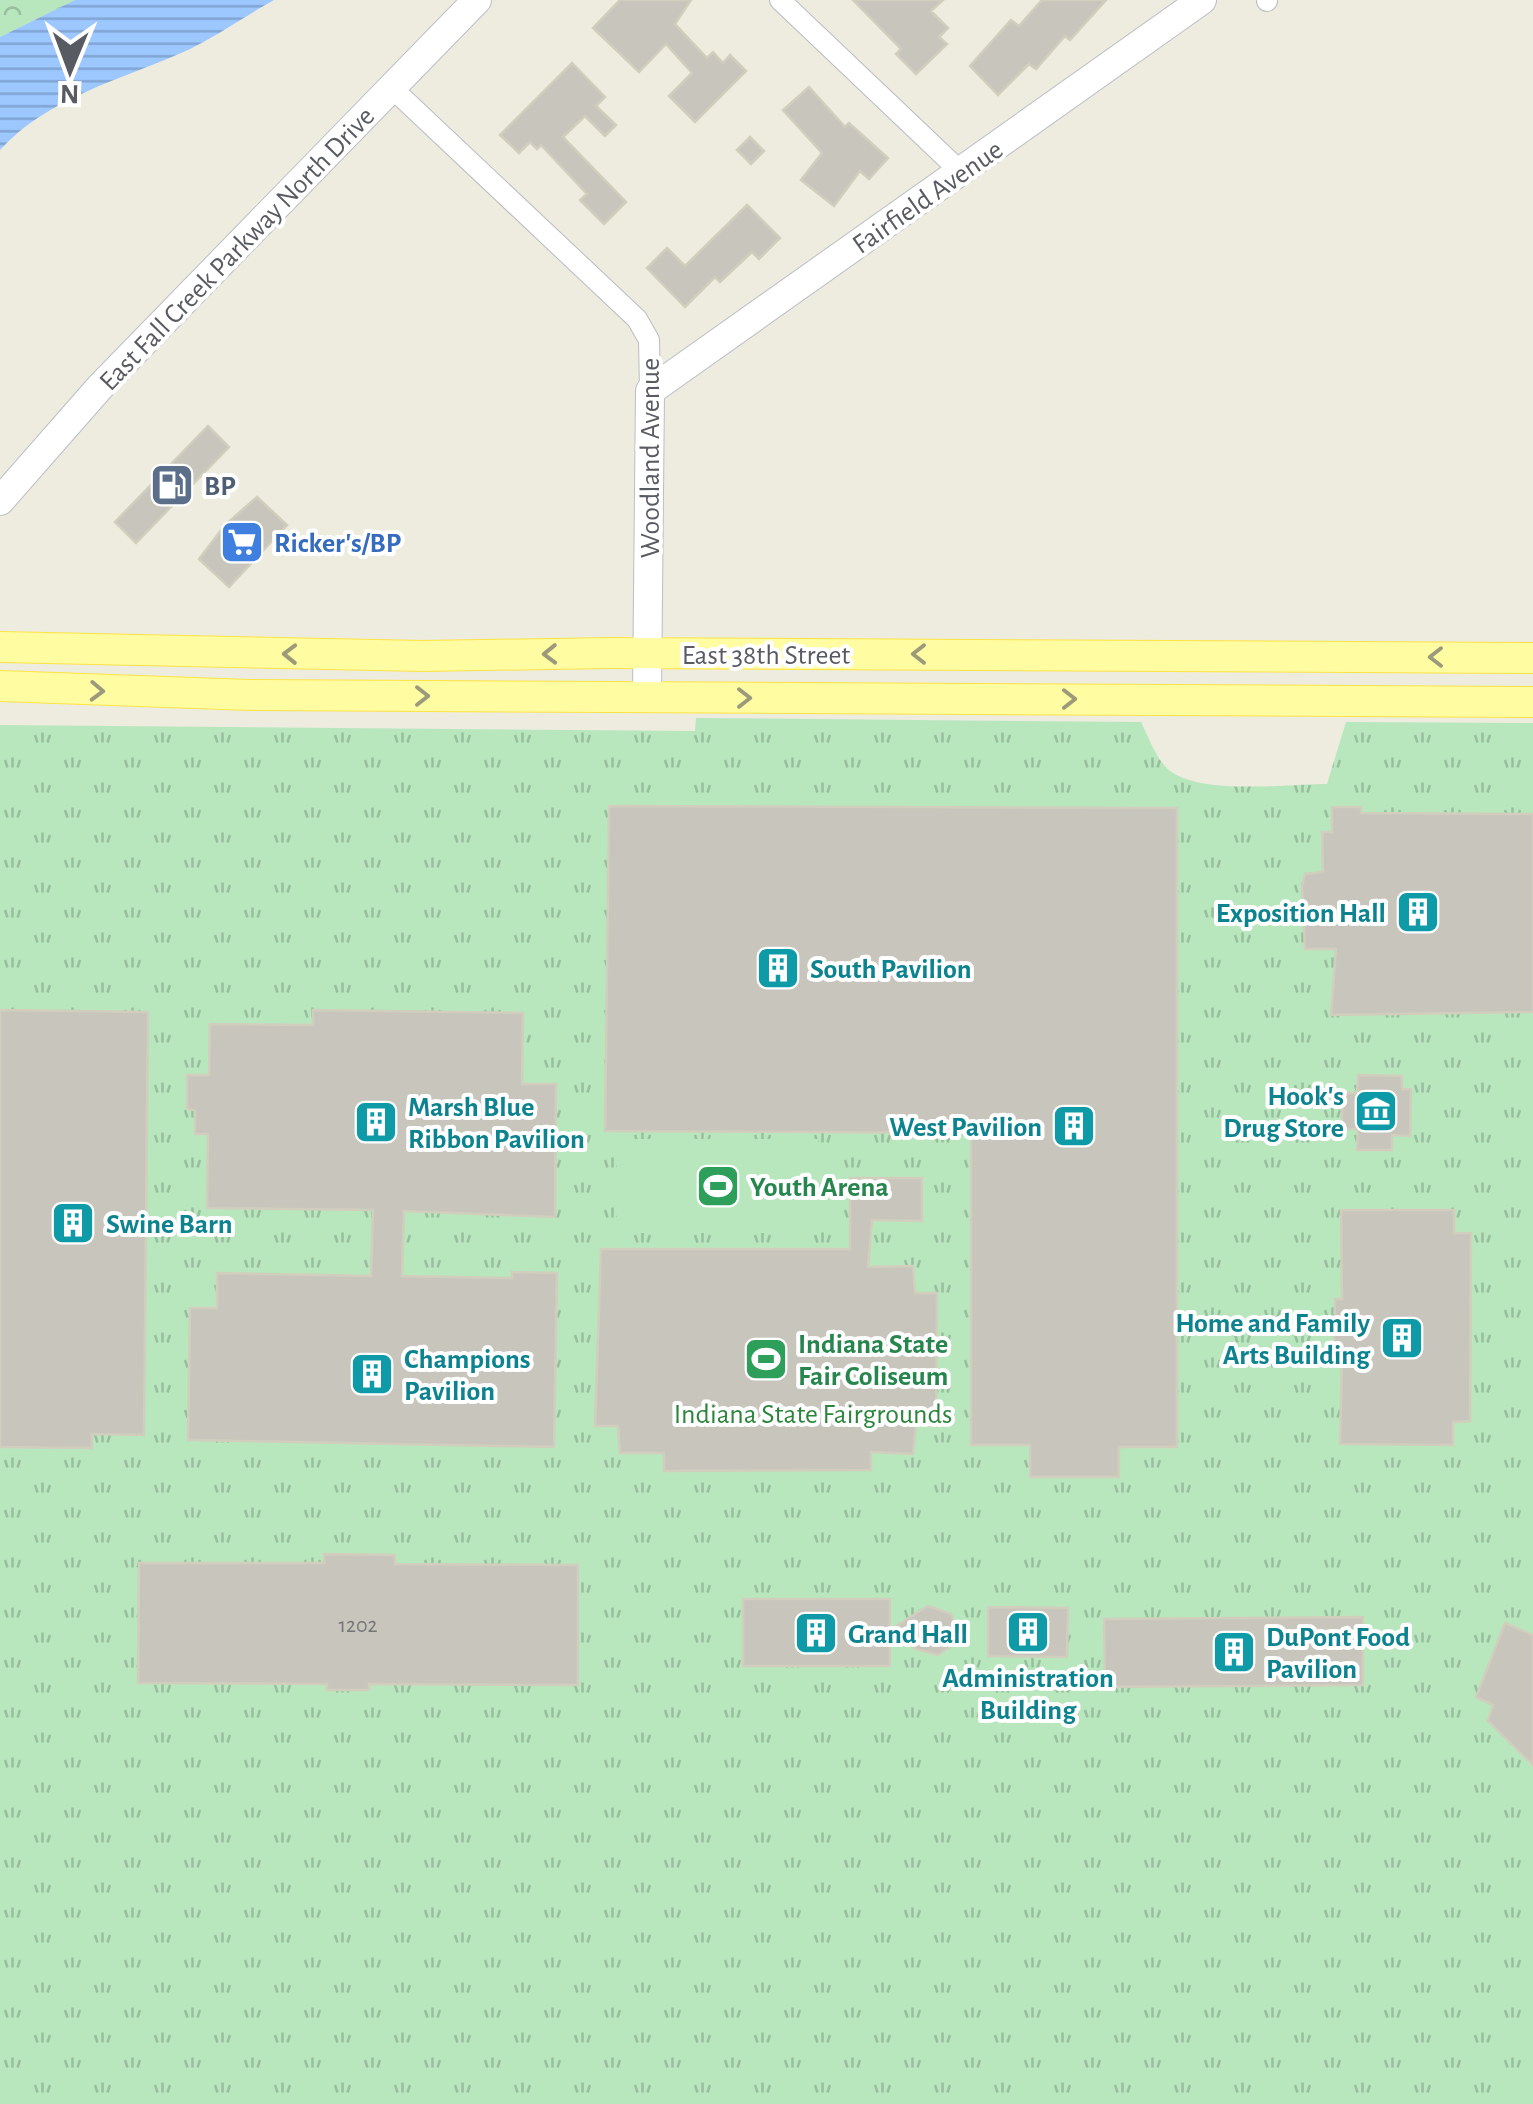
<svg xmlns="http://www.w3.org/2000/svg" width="1533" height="2104" viewBox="0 0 1533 2104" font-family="'Alegreya Sans',sans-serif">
<defs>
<pattern id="grass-tufts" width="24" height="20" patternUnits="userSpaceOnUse" patternTransform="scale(2.5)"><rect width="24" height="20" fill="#b8e7be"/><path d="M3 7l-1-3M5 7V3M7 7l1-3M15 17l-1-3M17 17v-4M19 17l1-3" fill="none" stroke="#98be9e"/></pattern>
<pattern id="forest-crowns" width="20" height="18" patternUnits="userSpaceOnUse" patternTransform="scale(2.5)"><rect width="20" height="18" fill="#b8e7be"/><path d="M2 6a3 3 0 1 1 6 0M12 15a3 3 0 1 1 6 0" fill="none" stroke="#98be9e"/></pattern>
<pattern id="water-rules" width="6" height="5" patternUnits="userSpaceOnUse" patternTransform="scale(2.5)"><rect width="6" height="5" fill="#9cc7ff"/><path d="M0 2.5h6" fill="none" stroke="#82a5d2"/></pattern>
</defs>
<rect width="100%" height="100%" fill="#edecde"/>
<path fill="url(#grass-tufts)" d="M 696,718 L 1141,722 C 1148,736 1154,753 1164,765 C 1189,797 1287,784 1327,784 L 1346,722 L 1533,723 L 1533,2104 L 0,2104 L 0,725 L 695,731 Z"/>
<path fill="url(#forest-crowns)" d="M 0,0 L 75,0 L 0,37 Z"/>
<path fill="#b8e7be" d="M 617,1139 L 818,1139 L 819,1233 L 617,1233 Z"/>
<path fill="url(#water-rules)" d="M 75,0 L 274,0 C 243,17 213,39 181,53 C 120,80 47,98 0,150 L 0,37 Z"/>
<path fill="#c8c5bc" stroke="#d2cebd" stroke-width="2.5" d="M 620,0 L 691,0 L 675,24 L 707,58 L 713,52 L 723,63 L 730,55 L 746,71 L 695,122 L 669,96 L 692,73 L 666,44 L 639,72 L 593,28 Z
M 853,0 L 943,0 L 931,11 L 948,28 L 939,37 L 947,44 L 916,74 L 896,54 L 901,49 Z
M 1042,0 L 1106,0 L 1070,40 L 1065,36 L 1036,69 L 1029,64 L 998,95 L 970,66 L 1011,20 L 1019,26 Z
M 572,63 L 605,97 L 596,106 L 616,125 L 605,136 L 585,116 L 563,137 L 626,202 L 604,224 L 580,200 L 587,194 L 541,145 L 537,149 L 530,142 L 519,153 L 500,135 Z
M 809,87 L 845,127 L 849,123 L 888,158 L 869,179 L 860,171 L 834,206 L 801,180 L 822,153 L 783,110 Z
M 750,137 L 764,151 L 751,164 L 737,150 Z
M 747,205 L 780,238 L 759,259 L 752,252 L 720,282 L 715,277 L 685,307 L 647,268 L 667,248 L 685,266 Z
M 208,426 L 229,447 L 136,543 L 115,522 Z
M 257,497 L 287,525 L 229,587 L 199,559 L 225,525 Z
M 609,806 L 1177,808 L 1177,1447 L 1119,1447 L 1119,1477 L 1030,1477 L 1030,1445 L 971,1445 L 971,1133 L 605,1131 Z
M 1332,807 L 1361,807 L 1361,813 L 1533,814 L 1533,1012 L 1331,1015 L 1336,949 L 1305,949 L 1302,886 L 1305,874 L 1323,872 L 1322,832 L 1332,832 Z
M 0,1010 L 148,1012 L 144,1435 L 92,1434 L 92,1448 L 0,1447 Z
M 313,1010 L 523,1013 L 522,1084 L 556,1084 L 555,1217 L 404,1211 L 402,1276 L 512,1278 L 512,1272 L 557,1273 L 554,1447 L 188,1440 L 190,1308 L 217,1308 L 217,1273 L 371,1276 L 373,1210 L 207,1208 L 208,1134 L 195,1134 L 195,1110 L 187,1109 L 187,1075 L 209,1075 L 210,1024 L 313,1025 Z
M 1358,1075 L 1402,1076 L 1402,1089 L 1411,1089 L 1410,1136 L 1392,1135 L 1392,1150 L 1357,1150 L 1358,1129 L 1342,1129 L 1342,1093 L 1357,1093 Z
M 850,1178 L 922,1178 L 922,1221 L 872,1220 L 868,1267 L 913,1266 L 915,1293 L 937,1293 L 936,1426 L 916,1424 L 913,1454 L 871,1452 L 871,1470 L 664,1471 L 664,1453 L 620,1453 L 618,1426 L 595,1426 L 601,1249 L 850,1249 Z
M 1341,1210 L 1454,1210 L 1454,1233 L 1471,1233 L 1470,1421 L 1453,1422 L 1453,1445 L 1340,1444 L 1342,1354 L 1334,1355 L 1335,1299 L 1342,1299 Z
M 324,1554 L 395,1555 L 395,1564 L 578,1565 L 578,1685 L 369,1684 L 369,1690 L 327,1690 L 327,1684 L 138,1683 L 139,1563 L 324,1563 Z
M 743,1599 L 890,1599 L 890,1666 L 743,1666 Z
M 928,1606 L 951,1614 L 957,1629 L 952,1646 L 938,1655 L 915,1649 L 896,1626 Z
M 988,1607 L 1068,1608 L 1067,1657 L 988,1656 Z
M 1363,1617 L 1363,1685 L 1105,1687 L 1104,1619 Z
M 1505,1623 L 1533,1635 L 1533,1765 L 1488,1721 L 1493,1705 L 1476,1697 Z"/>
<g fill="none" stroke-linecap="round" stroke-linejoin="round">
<g stroke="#babcc2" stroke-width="22">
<path id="street" d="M 780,0 L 961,172
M 1267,0 L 1267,1
M 392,88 L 637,319 L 649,340 L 650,391"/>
</g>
<g stroke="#bcbec7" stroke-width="30">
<path id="secondary" d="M 0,501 L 100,387 L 477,0
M 647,697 L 650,391 L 1202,0"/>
</g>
<g stroke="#fee346" stroke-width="32">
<path id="primary" d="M 0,647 L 423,656 L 611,653 L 1533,658
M 0,686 L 250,695 L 1533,702"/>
</g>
<use href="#street" stroke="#fff" stroke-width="20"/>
<use href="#secondary" stroke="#fff" stroke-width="28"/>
<use href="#primary" stroke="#fffca1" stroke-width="30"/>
</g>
<defs><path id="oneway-chevron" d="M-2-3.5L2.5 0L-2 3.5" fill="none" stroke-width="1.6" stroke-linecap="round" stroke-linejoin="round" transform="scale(2.5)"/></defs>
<g stroke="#9b9b7b">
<use href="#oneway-chevron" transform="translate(290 654) rotate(-179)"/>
<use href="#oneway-chevron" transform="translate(550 654) rotate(179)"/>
<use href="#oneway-chevron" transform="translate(919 654) rotate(-180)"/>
<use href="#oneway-chevron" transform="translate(1436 657) rotate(-180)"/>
<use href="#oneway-chevron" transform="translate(97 691) rotate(2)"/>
<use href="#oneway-chevron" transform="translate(422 696)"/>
<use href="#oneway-chevron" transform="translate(744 698)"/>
<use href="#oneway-chevron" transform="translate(1069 699)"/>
</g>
<defs>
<g id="fuel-square" transform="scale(2.25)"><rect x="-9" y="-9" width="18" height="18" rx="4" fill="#5c6f8a" stroke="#fff"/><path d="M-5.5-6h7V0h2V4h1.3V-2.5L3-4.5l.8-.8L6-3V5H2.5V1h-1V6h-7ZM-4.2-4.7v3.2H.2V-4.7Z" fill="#fff"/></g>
<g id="supermarket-square" transform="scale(2.25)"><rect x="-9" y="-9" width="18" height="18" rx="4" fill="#3f7fe0" stroke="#fff"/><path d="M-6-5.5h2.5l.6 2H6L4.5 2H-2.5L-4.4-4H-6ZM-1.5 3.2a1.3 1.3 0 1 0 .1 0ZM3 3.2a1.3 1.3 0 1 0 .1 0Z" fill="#fff"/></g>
<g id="building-square" transform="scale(2.25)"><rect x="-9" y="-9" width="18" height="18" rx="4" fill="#0f9aa8" stroke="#fff"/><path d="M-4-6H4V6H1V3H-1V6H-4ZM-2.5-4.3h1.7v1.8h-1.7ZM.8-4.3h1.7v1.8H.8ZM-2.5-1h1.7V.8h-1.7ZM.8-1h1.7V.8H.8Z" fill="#fff"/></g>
<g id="museum-square" transform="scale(2.25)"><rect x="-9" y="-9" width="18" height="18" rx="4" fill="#0f9aa8" stroke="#fff"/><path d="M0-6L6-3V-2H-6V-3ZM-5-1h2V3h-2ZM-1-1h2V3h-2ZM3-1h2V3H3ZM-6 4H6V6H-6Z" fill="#fff"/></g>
<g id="stadium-square" transform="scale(2.25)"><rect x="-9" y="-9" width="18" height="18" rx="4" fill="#2e9e5b" stroke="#fff"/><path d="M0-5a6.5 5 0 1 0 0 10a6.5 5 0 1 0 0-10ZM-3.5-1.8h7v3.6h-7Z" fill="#fff"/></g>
</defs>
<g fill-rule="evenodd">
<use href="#fuel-square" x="172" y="485"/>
<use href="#supermarket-square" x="242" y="542"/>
<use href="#building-square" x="1418" y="912"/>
<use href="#building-square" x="778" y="968"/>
<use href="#museum-square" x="1376" y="1111"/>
<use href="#building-square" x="376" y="1122"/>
<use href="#building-square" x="1074" y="1126"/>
<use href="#stadium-square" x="718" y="1186"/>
<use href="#building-square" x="73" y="1223"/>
<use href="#building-square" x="1402" y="1338"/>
<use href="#stadium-square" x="766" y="1359"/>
<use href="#building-square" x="372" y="1374"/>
<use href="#building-square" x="1028" y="1632"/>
<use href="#building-square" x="816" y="1633"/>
<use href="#building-square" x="1234" y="1652"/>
</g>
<g text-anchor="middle" stroke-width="8" stroke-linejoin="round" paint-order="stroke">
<g font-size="22" fill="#747678">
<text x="358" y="1632">1202</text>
</g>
<g font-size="28" fill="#585b62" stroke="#fff">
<text transform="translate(927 196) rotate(-35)" y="10">Fairfield Avenue</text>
<text transform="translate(236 248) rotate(-46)" y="10">East Fall Creek Parkway North Drive</text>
<text transform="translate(649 458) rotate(-90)" y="10">Woodland Avenue</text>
<text x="766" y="664">East 38th Street</text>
</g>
<g font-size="28" font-weight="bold" fill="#4e5e75" stroke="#fff" text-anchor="start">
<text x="204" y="495">BP</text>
</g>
<g font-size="28" font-weight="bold" fill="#366cbe" stroke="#fff" text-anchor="start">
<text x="274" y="552">Ricker's/BP</text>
</g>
<g font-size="28" font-weight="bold" fill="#0d838f" stroke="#fff" text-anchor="start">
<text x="1386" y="922" text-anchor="end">Exposition Hall</text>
<text x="810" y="978">South Pavilion</text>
<text x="1344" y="1105" text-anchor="end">Hook's<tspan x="1344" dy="32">Drug Store</tspan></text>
<text x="408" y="1116">Marsh Blue<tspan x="408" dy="32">Ribbon Pavilion</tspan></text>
<text x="1042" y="1136" text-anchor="end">West Pavilion</text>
<text x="106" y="1233">Swine Barn</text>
<text x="1370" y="1332" text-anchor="end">Home and Family<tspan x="1370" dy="32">Arts Building</tspan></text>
<text x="404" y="1368">Champions<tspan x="404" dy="32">Pavilion</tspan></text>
<text x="848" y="1643">Grand Hall</text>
<text x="1266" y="1646">DuPont Food<tspan x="1266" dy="32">Pavilion</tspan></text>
<text x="1028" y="1687" text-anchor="middle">Administration<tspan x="1028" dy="32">Building</tspan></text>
</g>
<g font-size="28" font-weight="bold" fill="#27864d" stroke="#fff" text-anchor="start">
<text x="750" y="1196">Youth Arena</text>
<text x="798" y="1353">Indiana State<tspan x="798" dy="32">Fair Coliseum</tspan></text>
</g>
<g font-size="28" fill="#2d853c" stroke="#fff">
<text x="813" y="1423">Indiana State Fairgrounds</text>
</g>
</g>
<g transform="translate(70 70) rotate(181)" stroke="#ffffff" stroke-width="8" paint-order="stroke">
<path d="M0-8L18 38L0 25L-18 38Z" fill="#585b62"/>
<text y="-15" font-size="28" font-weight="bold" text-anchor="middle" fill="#585b62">N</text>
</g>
</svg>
